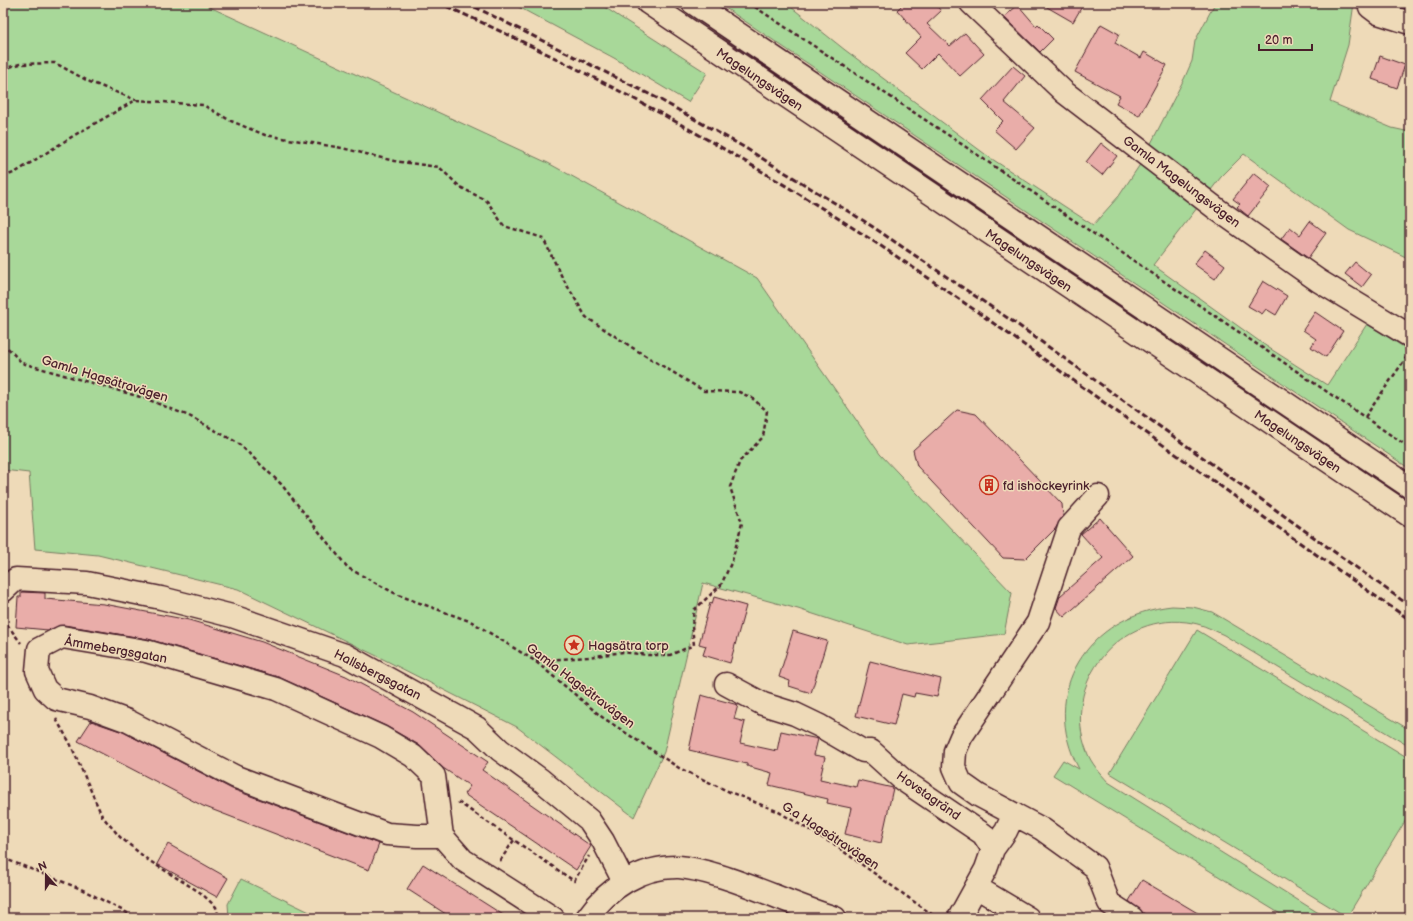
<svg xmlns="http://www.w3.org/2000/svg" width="1413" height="921" viewBox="0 0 1413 921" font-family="'Balsamiq Sans',sans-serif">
<rect width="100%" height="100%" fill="#eedab8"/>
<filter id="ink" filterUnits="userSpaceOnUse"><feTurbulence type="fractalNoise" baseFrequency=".025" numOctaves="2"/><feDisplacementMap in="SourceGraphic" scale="8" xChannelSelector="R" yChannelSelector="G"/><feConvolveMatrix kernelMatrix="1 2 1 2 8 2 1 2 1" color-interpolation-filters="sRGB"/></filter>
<g filter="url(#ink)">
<path fill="#a8d899" stroke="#797c62" d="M 3,3 L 201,3 L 548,163 L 757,278 L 880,454 L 1012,593 L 1004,634 L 908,645 L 798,609 L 703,583 L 664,752 L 634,817 L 517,727 L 379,657 L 238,589 L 98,555 L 35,549 L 29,473 L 3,470 Z
M 511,3 L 598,3 L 707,73 L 688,102 L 614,58 Z
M 718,3 L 786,3 L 845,50 L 989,157 L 1093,225 L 1119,196 L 1141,163 L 1185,77 L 1192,61 L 1195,41 L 1215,3 L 1354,3 L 1348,45 L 1330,102 L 1392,128 L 1410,132 L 1410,259 L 1349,230 L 1244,154 L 1221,177 L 1153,265 L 1266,346 L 1327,385 L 1367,324 L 1410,351 L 1410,469 Z
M 1172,606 L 1193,607 L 1212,612 L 1410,730 L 1410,747 L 1224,635 C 1213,630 1204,625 1193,623 C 1120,609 1060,684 1087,752 C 1091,763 1100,773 1108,782 L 1317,912 L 1330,918 L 1287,918 L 1053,775 L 1063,760 L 1079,769 C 1038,692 1088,615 1172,606 Z
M 1197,630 L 1410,759 L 1410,813 L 1347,917 L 1110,773 Z
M 241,879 L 322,918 L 229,918 L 228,904 Z"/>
<path fill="#e9ada9" stroke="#4a1f2b" d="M 904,3 L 934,3 L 941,11 L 927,24 L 950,46 L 965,33 L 984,54 L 960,76 L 938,53 L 922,69 L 905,53 L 921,37 L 897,10 Z
M 1040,3 L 1084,3 L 1073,22 Z
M 1018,5 L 1036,26 L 1038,24 L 1053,39 L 1040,52 L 1004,17 Z
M 1101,24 L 1119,34 L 1115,43 L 1141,58 L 1144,52 L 1167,65 L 1139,116 L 1116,103 L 1120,96 L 1075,72 Z
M 1380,56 L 1405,65 L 1397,88 L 1372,79 Z
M 1013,66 L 1025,76 L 1004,102 L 1035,128 L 1016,149 L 994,130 L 1003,121 L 982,100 Z
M 1101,143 L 1117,156 L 1102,175 L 1086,162 Z
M 1254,173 L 1271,187 L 1248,216 L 1237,207 L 1240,204 L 1233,199 Z
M 1310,221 L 1326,233 L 1308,258 L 1281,239 L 1290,227 L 1300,235 Z
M 1205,250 L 1225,265 L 1215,279 L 1194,264 Z
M 1355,262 L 1371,275 L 1362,287 L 1345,274 Z
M 1263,281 L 1287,296 L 1276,315 L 1266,309 L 1262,314 L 1248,306 Z
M 1315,312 L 1343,331 L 1326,357 L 1311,347 L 1316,339 L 1303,330 Z
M 957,410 L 976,414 L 1062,504 L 1063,516 L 1055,529 L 1025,559 L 1003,558 L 917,466 L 913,450 Z
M 1100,518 L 1133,556 L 1064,617 L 1056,608 L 1060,596 L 1103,558 L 1081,534 Z
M 21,592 L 45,593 L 45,599 L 104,604 L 189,620 L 262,642 L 346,676 L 413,712 L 488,762 L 482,770 L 591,846 L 576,870 L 464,794 L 470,786 L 443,768 L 419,745 L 386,726 L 281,678 L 148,639 L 64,625 L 48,630 L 16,627 L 18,597 L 21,597 Z
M 714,597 L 746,606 L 730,663 L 703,655 L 706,646 L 699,644 L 710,603 L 712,604 Z
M 793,631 L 827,641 L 811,693 L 789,686 L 790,681 L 779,677 Z
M 870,661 L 941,679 L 937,697 L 915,693 L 914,697 L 902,694 L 894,725 L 856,716 Z
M 701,695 L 738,705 L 734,719 L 745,722 L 740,743 L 777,751 L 781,731 L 818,739 L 814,755 L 825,757 L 820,779 L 856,787 L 858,780 L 893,788 L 881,843 L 845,834 L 851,808 L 827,803 L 828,799 L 769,785 L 772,773 L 747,766 L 747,764 L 689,750 Z
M 91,721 L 123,732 L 232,789 L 379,844 L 369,870 L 203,806 L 78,741 Z
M 168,844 L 228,878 L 217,897 L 157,864 Z
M 423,864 L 508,918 L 452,918 L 407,889 Z
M 1142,880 L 1206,918 L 1152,918 L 1143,913 L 1129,901 Z"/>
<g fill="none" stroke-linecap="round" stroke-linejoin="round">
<g stroke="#4a1f2b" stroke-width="25">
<path id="minor" d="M 971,3 L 1064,92 L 1218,210 L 1319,281 L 1410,336
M 1369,3 L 1370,7 L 1378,13 L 1410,23
M 1098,496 L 1069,528 L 1038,622 L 961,737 L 955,751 L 954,767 L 961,783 L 978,795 L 1042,829 L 1095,867 L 1109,903 L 1132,918
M 16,579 L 87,583 L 161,598 L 232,616 L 345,655 L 477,728 L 500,750 L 541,780 L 589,820 L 603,841 L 624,882
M 3,591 L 16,579
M 726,684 L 763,704 L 795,714 L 820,726 L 863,751 L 871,751 L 903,780 L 983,834 L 993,849 L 986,869 L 959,918
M 442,836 L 417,836 L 387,834 L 236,777 L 128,721 L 90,707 L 56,699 L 45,689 L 37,671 L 39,649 L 62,637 L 146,651 L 276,689 L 381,737 L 413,756 L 434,776 L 442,836 L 463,860 L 553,918
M 993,849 L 1006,831 L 1014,814
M 976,887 L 1028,918
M 587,918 C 608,888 641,866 679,867 C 693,868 707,872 720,876 C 759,888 796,906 835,918"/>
</g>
<g stroke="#4a1f2b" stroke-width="25">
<path id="major" d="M 648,3 L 1410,516
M 693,3 L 1410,487"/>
</g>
<path stroke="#4a1f2b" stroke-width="2.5" stroke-dasharray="4 3" stroke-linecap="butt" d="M 749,3 L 954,139 L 1410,448
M 3,69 L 20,64 L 55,63 L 90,82 L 136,100
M 3,177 L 16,172 L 73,136 L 136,100 L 203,105 L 231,121 L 265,135 L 342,148 L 394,161 L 439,167 L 460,187 L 487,201 L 504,226 L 543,238 L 562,277 L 586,317 L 636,350 L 704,391 L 739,392 L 752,398 L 767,411 L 763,437 L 740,461 L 730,487 L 742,523 L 732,561 L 721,585 L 694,610 L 692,626 L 694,645 L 670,655 L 648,655 L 623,652 L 588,657 L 535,661
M 3,343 L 22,363 L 144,398 L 189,416 L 238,443 L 281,484 L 348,568 L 398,595 L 472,622 L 535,661 L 602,717 L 679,768 L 732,793 L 777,811 L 833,844 L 937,918
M 1365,417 L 1408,355
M 3,619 L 21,643
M 56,719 L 70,743 L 102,816 L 120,837 L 148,860 L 201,893 L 216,907 L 219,918
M 458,802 L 574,881 L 589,856
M 3,858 L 81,889 L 137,918
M 500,861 L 514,840"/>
<use href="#minor" stroke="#eedab8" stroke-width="22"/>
<use href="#major" stroke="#eedab8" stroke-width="22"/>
<path stroke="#4a1f2b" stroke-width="3" stroke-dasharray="6 3" stroke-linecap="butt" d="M 439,3 C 585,68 726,146 861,233 C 947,289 1030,349 1113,409 C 1212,480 1310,551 1410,620
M 467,3 L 657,98 L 742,146 L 864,221 L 1018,325 L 1410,606"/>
</g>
</g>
<defs>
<g id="building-ring" transform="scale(1)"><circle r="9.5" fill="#eedab8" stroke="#c8321e" stroke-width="1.5"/><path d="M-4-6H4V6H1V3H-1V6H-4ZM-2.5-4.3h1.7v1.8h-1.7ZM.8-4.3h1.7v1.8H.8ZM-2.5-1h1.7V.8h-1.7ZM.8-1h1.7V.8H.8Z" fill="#c8321e"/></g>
<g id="sight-ring" transform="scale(1)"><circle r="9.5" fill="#eedab8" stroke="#c8321e" stroke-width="1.5"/><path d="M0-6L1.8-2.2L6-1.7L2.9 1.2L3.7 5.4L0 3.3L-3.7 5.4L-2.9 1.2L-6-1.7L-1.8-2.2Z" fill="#c8321e"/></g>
</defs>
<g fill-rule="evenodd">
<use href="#building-ring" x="989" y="485"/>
<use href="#sight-ring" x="574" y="645"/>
</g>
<g text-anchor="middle" stroke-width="3" stroke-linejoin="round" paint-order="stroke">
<g font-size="13" fill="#4a1f2b" stroke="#eedab8">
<text transform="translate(760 79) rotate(34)" y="5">Magelungsvägen</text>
<text transform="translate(1182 181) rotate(37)" y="5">Gamla Magelungsvägen</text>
<text transform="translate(1029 260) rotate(34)" y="5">Magelungsvägen</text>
<text transform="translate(105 378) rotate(17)" y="5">Gamla Hagsätravägen</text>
<text transform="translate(1298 441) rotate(34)" y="5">Magelungsvägen</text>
<text transform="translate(116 649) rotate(10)" y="5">Åmmebergsgatan</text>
<text transform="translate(378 674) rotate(27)" y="5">Hallsbergsgatan</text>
<text transform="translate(581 685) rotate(37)" y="5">Gamla Hagsätravägen</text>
<text transform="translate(929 795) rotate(35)" y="5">Hovstagränd</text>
<text transform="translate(831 835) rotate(33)" y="5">G.a Hagsätravägen</text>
</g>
<g font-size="13" fill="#4a1f2b" stroke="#eedab8" text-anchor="start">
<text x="1003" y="490">fd ishockeyrink</text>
<text x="588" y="650">Hagsätra torp</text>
</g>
</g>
<rect width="1413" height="921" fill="none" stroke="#eedab8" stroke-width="16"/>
<rect x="8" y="8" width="1397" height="905" fill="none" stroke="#4a1f2b" stroke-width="1.5" filter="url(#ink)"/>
<g transform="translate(46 875) rotate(339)" stroke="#eedab8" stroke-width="3" paint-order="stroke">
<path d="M0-3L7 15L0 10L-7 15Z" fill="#4a1f2b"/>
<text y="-6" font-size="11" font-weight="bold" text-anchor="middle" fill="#4a1f2b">N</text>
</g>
<path d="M1259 44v6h53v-6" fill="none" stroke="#4a1f2b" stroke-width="2"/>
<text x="1265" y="44" font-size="12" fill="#4a1f2b" stroke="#eedab8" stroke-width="3" paint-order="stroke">20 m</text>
</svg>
